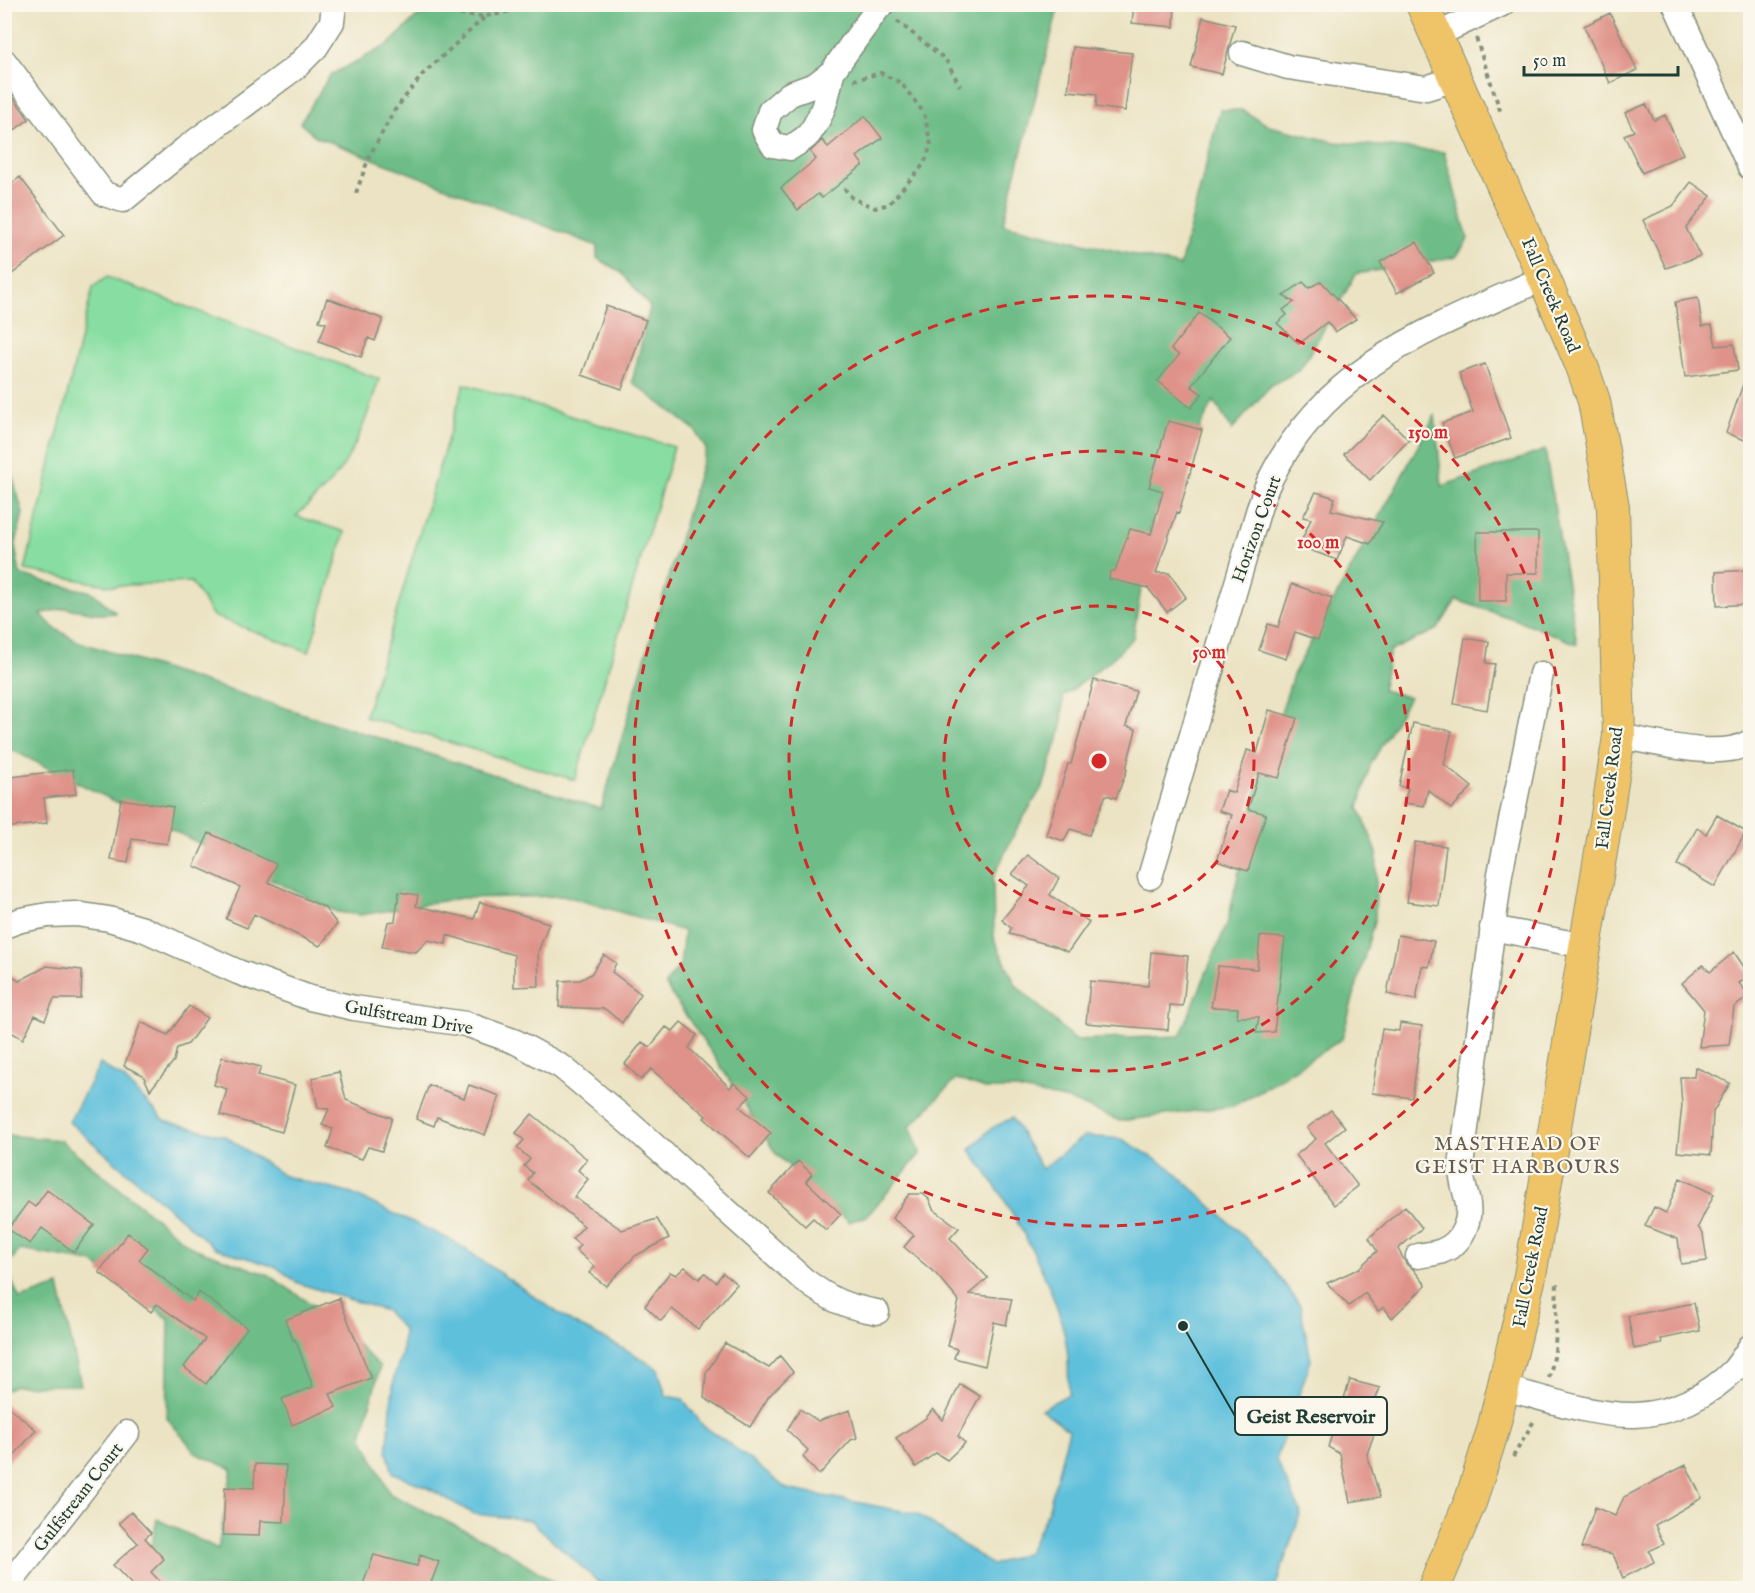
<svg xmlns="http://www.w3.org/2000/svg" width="1755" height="1593" viewBox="0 0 1755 1593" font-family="'IM FELL English',serif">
<rect width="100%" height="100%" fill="#fbf7ec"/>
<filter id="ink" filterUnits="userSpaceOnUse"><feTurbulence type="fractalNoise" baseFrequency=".0167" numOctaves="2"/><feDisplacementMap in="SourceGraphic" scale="12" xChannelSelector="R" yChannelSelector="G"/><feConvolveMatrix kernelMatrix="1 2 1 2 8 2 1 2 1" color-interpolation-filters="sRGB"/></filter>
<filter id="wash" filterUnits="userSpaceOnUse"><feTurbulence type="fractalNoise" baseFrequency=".008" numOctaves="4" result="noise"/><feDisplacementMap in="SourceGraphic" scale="24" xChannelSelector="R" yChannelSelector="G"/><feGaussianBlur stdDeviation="1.35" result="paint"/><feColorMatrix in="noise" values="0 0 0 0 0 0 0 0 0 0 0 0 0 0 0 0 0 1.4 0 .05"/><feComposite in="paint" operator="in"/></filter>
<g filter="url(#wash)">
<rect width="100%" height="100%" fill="#ebe3c3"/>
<path fill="#88dea2" stroke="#548e6b" stroke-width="1.5" d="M 107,277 L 379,379 C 370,408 361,435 346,461 C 334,482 313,500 296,516 L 345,532 L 309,652 L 213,616 L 191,582 L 112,586 L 25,570 L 93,287 Z
M 464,384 L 674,447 L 575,780 L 365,717 Z"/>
<path fill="#6ebd88" stroke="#467d5e" stroke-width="1.5" d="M 456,5 L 1059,5 L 1003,224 L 1180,266 L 1220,110 L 1242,110 L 1269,126 L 1335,142 L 1444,152 L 1468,239 L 1456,257 L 1356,274 L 1300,370 L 1271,385 L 1232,430 L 1214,401 L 1153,515 L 1133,638 L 1113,658 L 1063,697 L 1062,726 L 1044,784 L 1016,830 L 993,878 L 994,939 L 1016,985 L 1075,1040 L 1180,1036 L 1228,921 L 1257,789 L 1293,675 L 1435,415 L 1442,486 L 1545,450 L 1577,644 L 1520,621 L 1456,600 L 1438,629 L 1390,651 L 1382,690 L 1409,697 L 1370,766 L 1359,807 L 1377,853 L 1375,918 L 1342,1039 L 1270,1085 L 1233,1106 L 1120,1121 L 1069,1100 L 1017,1089 L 985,1089 L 956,1079 L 910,1127 L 921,1153 L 867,1216 L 849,1222 L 776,1154 L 716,1059 L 665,985 L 680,965 L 684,931 L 566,896 L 460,898 L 361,915 L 337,912 L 8,748 L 5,765 L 5,442 L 7,444 L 14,483 L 23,513 L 15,547 L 20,574 L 46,582 L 92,592 L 116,613 L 103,614 L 65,608 L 41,614 L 54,628 L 79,642 L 601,809 L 706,449 L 695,430 L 632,382 L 650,307 L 621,272 L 597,258 L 597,246 L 315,136 L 300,123 L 330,75 L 388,45 L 417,17 Z
M 5,1135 L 60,1140 L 191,1247 L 268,1275 L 329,1316 L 380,1367 L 362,1436 L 390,1494 L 505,1550 L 563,1588 L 143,1588 L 157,1519 L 218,1549 L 232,1469 L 197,1454 L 167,1418 L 169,1319 L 92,1262 L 20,1250 L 5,1267 Z
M 5,1267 L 20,1299 L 59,1286 L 81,1385 L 13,1386 L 5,1391 Z"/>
<path fill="#5ec0dc" stroke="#3e7e88" stroke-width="1.5" d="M 100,1064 L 123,1078 L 165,1121 L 225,1136 L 284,1176 L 352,1194 L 453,1241 L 573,1323 L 632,1353 L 658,1369 L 666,1396 L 683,1399 L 703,1426 L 726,1441 L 787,1489 L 918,1514 L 992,1565 L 1028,1552 L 1048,1511 L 1069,1430 L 1041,1409 L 1069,1394 C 1068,1379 1069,1363 1067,1348 C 1058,1287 1008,1199 970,1150 L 990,1129 L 1012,1118 L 1042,1169 L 1084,1136 L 1122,1139 L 1169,1167 L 1262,1253 L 1300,1305 L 1311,1360 L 1276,1460 L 1301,1512 L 1275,1588 L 605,1588 L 530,1520 L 474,1514 L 428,1488 L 393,1473 L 387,1452 L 394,1377 L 402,1353 L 403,1329 L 386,1311 L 298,1283 L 276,1267 L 215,1248 L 69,1122 Z"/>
<g id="blocks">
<path fill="#df9289" d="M 1134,4 L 1175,4 L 1174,27 L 1132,23 Z
M 1610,13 L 1637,70 L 1610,83 L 1584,26 Z
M 1203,17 L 1235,25 L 1222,74 L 1191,67 Z
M 1073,47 L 1132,53 L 1125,111 L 1096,107 L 1097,94 L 1068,91 Z
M 4,85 L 29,119 L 4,138 Z
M 1646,104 L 1654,120 L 1665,115 L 1683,154 L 1642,173 L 1624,135 L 1634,131 L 1625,113 Z
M 865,116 L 882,138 L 857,157 L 863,165 L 822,198 L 818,194 L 798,210 L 781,188 L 816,159 L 810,152 L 822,140 L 828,147 Z
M 20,177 L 64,235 L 4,280 L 4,189 Z
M 1691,182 L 1711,196 L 1686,228 L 1700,256 L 1666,268 L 1643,220 L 1673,206 Z
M 1417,242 L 1434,273 L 1397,293 L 1380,262 Z
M 1321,281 L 1356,319 L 1335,332 L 1327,322 L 1299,344 L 1277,323 L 1287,315 L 1283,310 L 1294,302 L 1283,296 L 1303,282 L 1309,288 Z
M 327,298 L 383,319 L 375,341 L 368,338 L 361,357 L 319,341 L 326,323 L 319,321 Z
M 1698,298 L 1702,326 L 1712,325 L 1716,346 L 1734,344 L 1738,370 L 1685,377 L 1675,302 Z
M 606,306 L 646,320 L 622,389 L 582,375 Z
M 1199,313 L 1230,337 L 1191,386 L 1202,394 L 1191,408 L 1158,381 L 1179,355 L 1171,349 Z
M 1485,364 L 1511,438 L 1455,458 L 1442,423 L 1473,412 L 1459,373 Z
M 1748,370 L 1750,370 L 1750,442 L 1726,433 Z
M 1384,415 L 1409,440 L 1370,480 L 1344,454 Z
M 1168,421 L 1202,430 L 1179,513 L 1177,512 L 1156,573 L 1169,573 L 1186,597 L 1167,612 L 1148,588 L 1109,579 L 1110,571 L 1115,571 L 1130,529 L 1151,534 L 1163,491 L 1149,487 Z
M 1316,492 L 1335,498 L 1331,510 L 1383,522 L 1370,544 L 1347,536 L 1337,560 L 1299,546 L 1311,519 L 1303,517 Z
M 1477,532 L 1538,532 L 1538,573 L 1506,573 L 1506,601 L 1478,601 Z
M 1750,570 L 1750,604 L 1717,606 L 1716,572 Z
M 1292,584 L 1332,598 L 1318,640 L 1295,632 L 1286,659 L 1259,650 L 1268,624 L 1278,627 Z
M 1465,638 L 1489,642 L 1486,663 L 1495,664 L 1487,710 L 1454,704 Z
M 1094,680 L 1136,691 L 1126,726 L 1136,729 L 1126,769 L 1127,770 L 1116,798 L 1106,795 L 1089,835 L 1070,829 L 1064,841 L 1046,835 L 1068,764 L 1071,764 Z
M 1269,710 L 1297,718 L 1279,778 L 1259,773 L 1248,809 L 1266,814 L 1248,871 L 1217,861 L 1232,815 L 1219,811 L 1226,790 L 1234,793 L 1247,750 L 1257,753 Z
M 1413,723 L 1452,731 L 1444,764 L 1472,787 L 1451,809 L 1428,790 L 1424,806 L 1404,803 L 1408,788 L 1399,786 Z
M 73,769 L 76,794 L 44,798 L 47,823 L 4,828 L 4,778 Z
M 121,799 L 173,807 L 167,844 L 132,839 L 128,863 L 111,860 Z
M 1717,815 L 1746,832 L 1715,887 L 1677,865 L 1697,828 L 1706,834 Z
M 209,833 L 276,864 L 268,882 L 324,907 L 337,924 L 320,946 L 254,914 L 247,928 L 226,919 L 240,887 L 194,866 Z
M 1415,842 L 1446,846 L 1439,906 L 1407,902 Z
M 1028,855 L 1059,878 L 1050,895 L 1089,922 L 1068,952 L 1054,946 L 1009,934 L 1011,928 L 1002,920 L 1029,886 L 1012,874 Z
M 399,892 L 418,895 L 416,906 L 474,919 L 480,902 L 549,923 L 538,952 L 539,986 L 514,987 L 514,955 L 447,935 L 446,944 L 428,940 L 416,952 L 382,947 L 388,922 L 395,921 Z
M 1398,935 L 1434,941 L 1429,967 L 1422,966 L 1416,1000 L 1387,994 Z
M 1260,936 L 1285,938 L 1274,1032 L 1256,1033 L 1259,1017 L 1237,1017 L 1238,1008 L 1211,1007 L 1218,966 L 1257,969 Z
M 1151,952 L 1188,956 L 1183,1006 L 1170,1005 L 1168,1030 L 1086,1023 L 1090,981 L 1148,986 Z
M 1734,952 L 1750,976 L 1739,983 L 1750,996 L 1734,1007 L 1729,1045 L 1699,1047 L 1704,1010 L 1682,983 L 1703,965 L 1710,972 Z
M 604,955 L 616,963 L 612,972 L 641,994 L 622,1023 L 605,1009 L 559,1007 L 560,981 L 580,980 L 591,974 Z
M 47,966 L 82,970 L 81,999 L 54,999 L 45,1020 L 35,1015 L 23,1039 L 4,1028 L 4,984 L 10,974 L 19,981 Z
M 189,1006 L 207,1018 L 188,1044 L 177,1048 L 174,1061 L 150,1090 L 143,1075 L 124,1066 L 141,1022 L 168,1035 Z
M 681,1022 L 697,1035 L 689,1048 L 730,1088 L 734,1083 L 750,1096 L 740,1107 L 771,1133 L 750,1158 L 704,1118 L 706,1116 L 651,1069 L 641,1080 L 625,1064 L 642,1042 L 650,1047 L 666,1027 L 673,1031 Z
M 1400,1023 L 1422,1026 L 1412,1098 L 1372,1093 L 1382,1029 L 1399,1031 Z
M 222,1057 L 261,1067 L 258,1075 L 295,1085 L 282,1132 L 220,1115 L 227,1089 L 214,1085 Z
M 1695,1067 L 1730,1083 L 1713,1112 L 1711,1155 L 1677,1152 L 1682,1105 L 1680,1077 L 1694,1077 Z
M 339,1072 L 346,1100 L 392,1118 L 382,1151 L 368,1147 L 362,1159 L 327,1148 L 333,1129 L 322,1125 L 329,1109 L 318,1108 L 312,1078 Z
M 429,1085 L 464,1098 L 469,1085 L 500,1096 L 485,1135 L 437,1117 L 434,1126 L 416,1119 Z
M 1331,1110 L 1345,1127 L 1325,1143 L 1358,1186 L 1334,1205 L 1296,1155 L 1316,1139 L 1307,1128 Z
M 532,1114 L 587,1159 L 578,1170 L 588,1179 L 574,1197 L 622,1230 L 657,1219 L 669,1238 L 635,1256 L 606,1286 L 589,1273 L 595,1267 L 576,1250 L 580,1245 L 572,1239 L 584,1226 L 528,1180 L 533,1173 L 524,1166 L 530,1159 L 517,1148 L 524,1140 L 516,1133 Z
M 798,1161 L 812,1174 L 806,1181 L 841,1214 L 826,1230 L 813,1218 L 805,1226 L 769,1193 Z
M 1680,1178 L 1714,1194 L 1698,1227 L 1703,1234 L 1707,1261 L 1681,1264 L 1678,1239 L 1645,1226 L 1654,1207 L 1666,1213 Z
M 47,1190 L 94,1225 L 74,1252 L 42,1228 L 30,1244 L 8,1229 L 28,1202 L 35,1207 Z
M 909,1194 L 923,1194 L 929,1199 L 933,1209 L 959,1228 L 950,1238 L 988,1278 L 969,1294 L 1012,1299 L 1006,1325 L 994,1322 L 985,1366 L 954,1358 L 957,1349 L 948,1346 L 959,1301 L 936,1274 L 904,1247 L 914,1235 L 892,1218 Z
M 1405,1206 L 1422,1228 L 1398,1249 L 1407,1265 L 1413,1269 L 1426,1285 L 1392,1318 L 1384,1307 L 1378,1311 L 1365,1293 L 1349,1306 L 1327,1283 L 1358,1269 L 1377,1251 L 1369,1238 Z
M 128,1233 L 148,1248 L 139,1260 L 193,1301 L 199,1292 L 247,1328 L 206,1384 L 184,1367 L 205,1339 L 157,1304 L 151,1312 L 99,1272 Z
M 685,1267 L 699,1279 L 705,1273 L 716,1282 L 723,1273 L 737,1284 L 698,1329 L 672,1309 L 661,1321 L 645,1306 L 670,1272 L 676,1275 Z
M 339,1298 L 371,1378 L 330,1394 L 336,1407 L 292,1425 L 282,1399 L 313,1387 L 295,1339 L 293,1340 L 285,1320 Z
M 1694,1303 L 1700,1331 L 1661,1339 L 1662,1344 L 1634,1349 L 1628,1316 Z
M 725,1343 L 769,1368 L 780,1356 L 793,1372 L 769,1396 L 750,1427 L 704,1398 L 706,1373 Z
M 1350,1380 L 1380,1388 L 1373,1406 L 1383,1409 L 1367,1454 L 1380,1497 L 1350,1502 L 1340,1454 L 1328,1447 Z
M 960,1384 L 980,1396 L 958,1436 L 965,1443 L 947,1460 L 936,1453 L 916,1467 L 896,1438 L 926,1418 L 933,1409 L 943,1420 Z
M 4,1403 L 36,1430 L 4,1467 Z
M 800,1409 L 818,1421 L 850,1410 L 857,1438 L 851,1440 L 819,1475 L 803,1457 L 808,1450 L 787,1430 Z
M 255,1464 L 286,1465 L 284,1522 L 260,1521 L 259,1536 L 223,1535 L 225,1487 L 254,1488 Z
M 1686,1465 L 1702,1498 L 1655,1525 L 1664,1544 L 1649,1551 L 1654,1562 L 1623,1578 L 1613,1554 L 1581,1548 L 1595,1507 L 1615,1516 L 1624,1497 Z
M 131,1512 L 151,1533 L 145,1538 L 164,1559 L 151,1572 L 166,1588 L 135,1588 L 113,1565 L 138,1543 L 119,1523 Z
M 374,1555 L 417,1566 L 420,1555 L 439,1562 L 429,1588 L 379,1588 L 363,1584 Z"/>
</g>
</g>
<g filter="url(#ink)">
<use href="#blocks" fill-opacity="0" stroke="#85907c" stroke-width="1.5"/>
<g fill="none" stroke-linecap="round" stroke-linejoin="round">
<g stroke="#85907c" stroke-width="27">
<path id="minor" d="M 1675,4 L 1750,167
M 1436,35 L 1502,4
M 1242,53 L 1288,67 L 1426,88 L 1455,79
M 4,61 L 104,194 L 123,200 L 185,149 L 296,67 L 316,47 L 332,22 L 334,4
M 832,72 C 828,94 823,116 809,134 C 804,140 796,144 790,148 L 773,145 L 764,130 L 770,111 L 790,94 L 815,85 L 832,72 L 878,8 L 883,4
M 1619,736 C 1653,742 1721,761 1750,742
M 1150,877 L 1252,532 C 1257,516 1261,499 1268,484 C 1323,366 1434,327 1544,278
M 4,926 L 21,920 L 48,915 L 76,914 L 109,919 L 143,929 L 238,972 L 310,998 L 354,1008 L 466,1024 L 516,1042 L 562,1067 L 629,1123 L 804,1280 C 831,1300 844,1306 877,1312
M 1492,928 L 1585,946
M 1418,1256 C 1426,1254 1435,1254 1442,1251 C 1463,1243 1472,1219 1467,1199 C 1464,1187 1461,1179 1461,1166 L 1500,874 L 1541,674
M 1504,1388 C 1545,1398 1593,1416 1635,1415 C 1671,1414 1710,1395 1734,1370 C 1740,1363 1745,1355 1750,1347
M 6,1588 L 127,1433"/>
</g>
<g stroke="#85907c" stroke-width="34">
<path id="major" d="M 1422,4 L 1544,278 L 1583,369 L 1594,401 L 1613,507 L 1619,736 L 1606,822 L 1530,1276 L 1493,1430 L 1471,1500 L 1434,1588"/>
</g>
<path stroke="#85907c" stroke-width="4" stroke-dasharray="4.5 4.5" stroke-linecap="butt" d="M 780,4 L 811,6 L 838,4
M 442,11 C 475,20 498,17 530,4
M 897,21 L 946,60 L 960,86
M 1476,38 L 1501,113
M 844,188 L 852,198 L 875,208 L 889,204 L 924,164 L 931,145 L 924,113 L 901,83 L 881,73 L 854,80
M 356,193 L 369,157 L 394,111 L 423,74 L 485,17
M 1549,1378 L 1555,1353 L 1557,1281
M 1513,1457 L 1535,1419"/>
<use href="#minor" stroke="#fff" stroke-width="24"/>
<use href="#major" stroke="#efc469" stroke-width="32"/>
</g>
</g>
<g fill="none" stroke="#d62828" stroke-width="3" stroke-dasharray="10 8">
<circle cx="1099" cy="761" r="155"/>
<circle cx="1099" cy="761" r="310"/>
<circle cx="1099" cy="761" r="465"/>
</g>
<g text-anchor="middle" stroke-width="4.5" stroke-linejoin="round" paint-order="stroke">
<g font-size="18" fill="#1f3d34" stroke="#fbf7ec">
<text transform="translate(1551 295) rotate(67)" y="6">Fall Creek Road</text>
<text transform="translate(1256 529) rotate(-70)" y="6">Horizon Court</text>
<text transform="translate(1609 788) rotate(-83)" y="6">Fall Creek Road</text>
<text transform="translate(409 1017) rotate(10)" y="6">Gulfstream Drive</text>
<text transform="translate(1530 1267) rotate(-79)" y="6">Fall Creek Road</text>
<text transform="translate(78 1497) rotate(-52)" y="6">Gulfstream Court</text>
</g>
<g font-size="20" letter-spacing="1.5" fill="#625b52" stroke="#fbf7ec">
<text x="1518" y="1150">MASTHEAD OF<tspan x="1518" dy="23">GEIST HARBOURS</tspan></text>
</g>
</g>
<circle cx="1099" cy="761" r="9" fill="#d62828" stroke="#fbf7ec" stroke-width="3"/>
<g font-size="18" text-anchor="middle" font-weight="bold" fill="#d62828" stroke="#fbf7ec" stroke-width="4.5" stroke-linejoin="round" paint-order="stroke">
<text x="1428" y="438">150 m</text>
<text x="1318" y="548">100 m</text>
<text x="1209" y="658">50 m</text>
</g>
<path fill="none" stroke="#1f3d34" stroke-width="2" d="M1183 1326L1235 1416"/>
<circle fill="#1f3d34" stroke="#fbf7ec" stroke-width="2" cx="1183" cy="1326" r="6"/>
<rect fill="#fbf7ec" stroke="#1f3d34" stroke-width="2" x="1235" y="1397" width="152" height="38" rx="6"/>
<g font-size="20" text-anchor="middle" font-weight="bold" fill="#1f3d34">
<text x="1311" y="1423">Geist Reservoir</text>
</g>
<rect width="1755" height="1593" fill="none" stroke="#fbf7ec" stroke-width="24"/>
<path d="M1524 66v9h154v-9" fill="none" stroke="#1f3d34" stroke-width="3"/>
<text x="1533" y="66" font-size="18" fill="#1f3d34" stroke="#fbf7ec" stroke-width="4.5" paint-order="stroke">50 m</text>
</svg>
